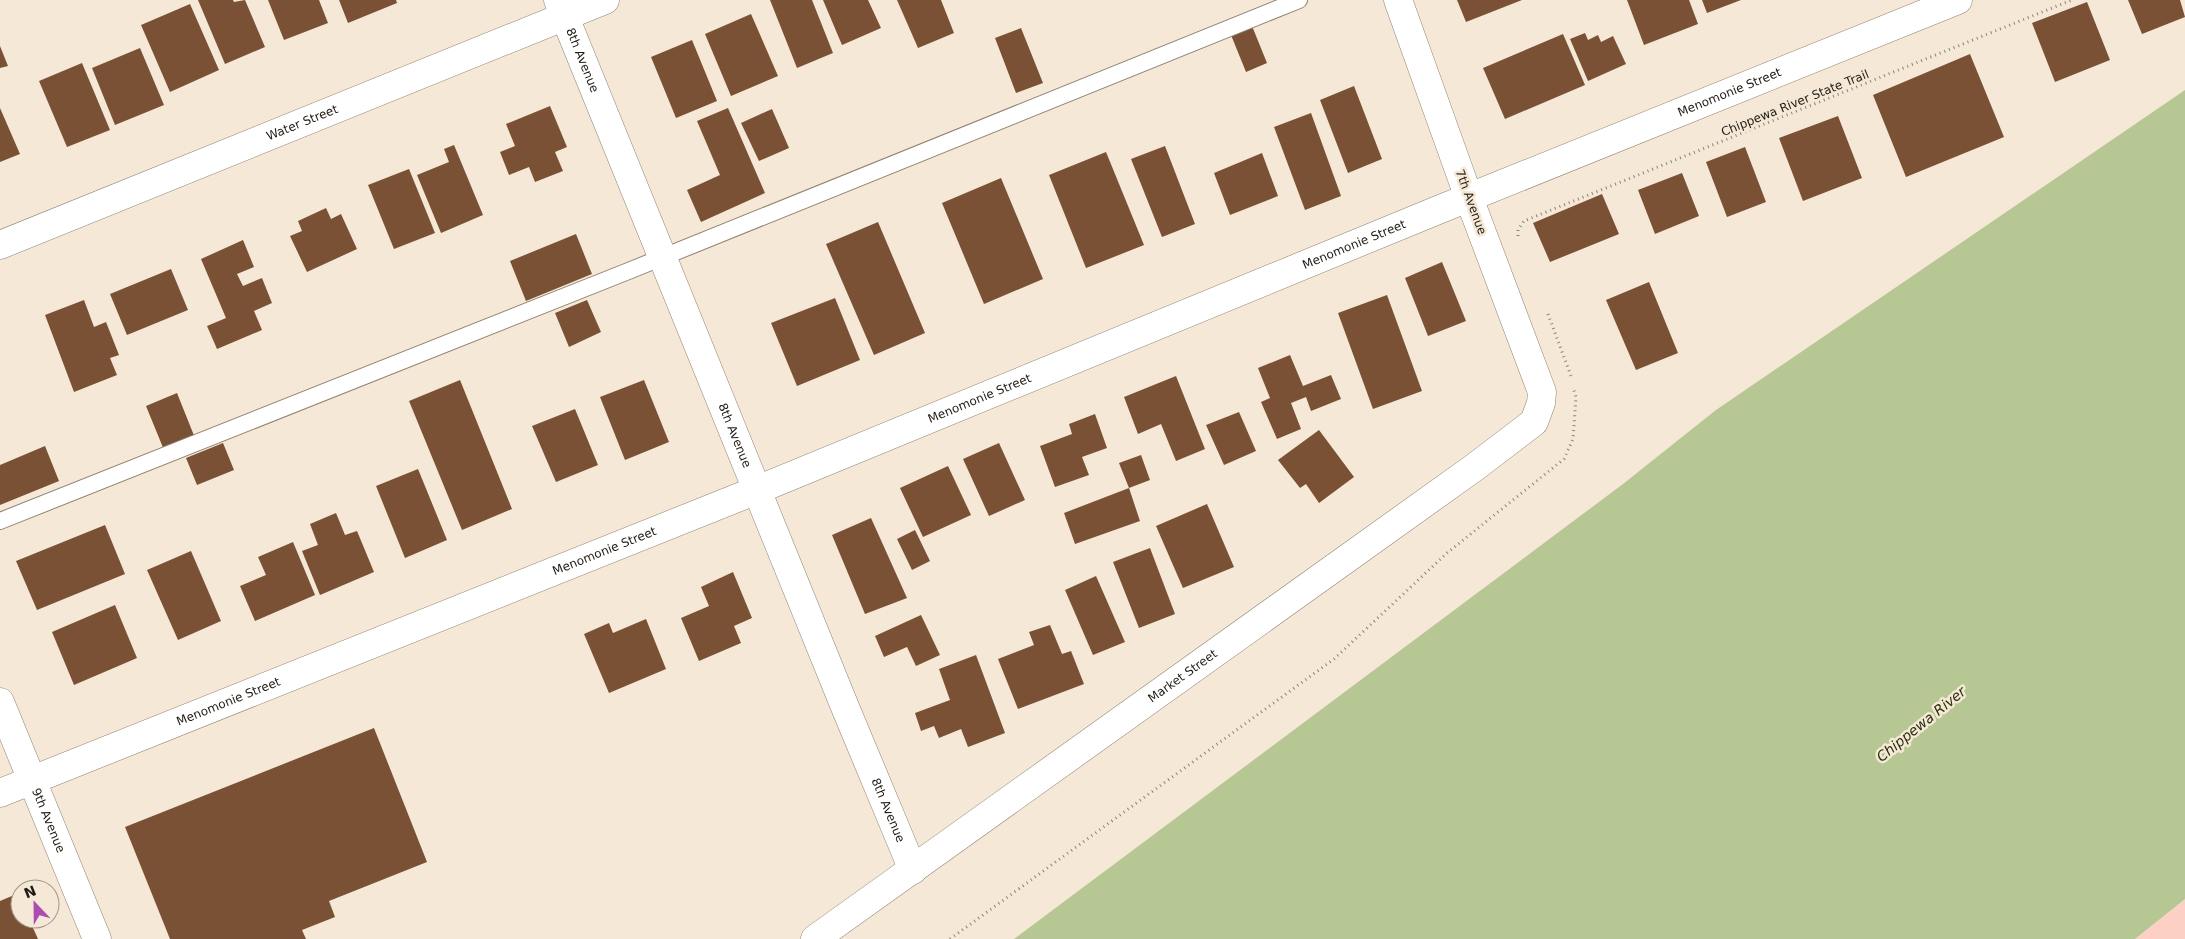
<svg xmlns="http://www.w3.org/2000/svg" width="2185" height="939" viewBox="0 0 2185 939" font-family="'DejaVu Sans',sans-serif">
<rect width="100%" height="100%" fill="#f5e8d6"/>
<path fill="#fdd0c6" d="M 2185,899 L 2185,939 L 2135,939 Z"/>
<path fill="#b7c794" d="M 2185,90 L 2185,899 L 2135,939 L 1014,939 L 1623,484 L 1716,410 Z"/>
<path fill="#7a5134" d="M 198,0 L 233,0 L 234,2 L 245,0 L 265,47 L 225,64 Z
M 268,0 L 319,0 L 328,23 L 284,40 Z
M 339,0 L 396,0 L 397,3 L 348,23 Z
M 770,0 L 812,0 L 833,53 L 797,68 Z
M 823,0 L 868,0 L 881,28 L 842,45 Z
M 897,0 L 941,0 L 954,33 L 918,48 Z
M 1457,0 L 1522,0 L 1466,22 Z
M 1627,0 L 1689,0 L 1698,24 L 1644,45 Z
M 1702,0 L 1741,0 L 1707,13 Z
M 2128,0 L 2180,0 L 2185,17 L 2142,34 Z
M 2087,2 L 2110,60 L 2055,82 L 2032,23 Z
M 190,4 L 219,70 L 170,92 L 141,25 Z
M 751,14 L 778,76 L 731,96 L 705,34 Z
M 1252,26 L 1267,63 L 1246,72 L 1231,35 Z
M 1021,28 L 1043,83 L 1016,93 L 995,38 Z
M 1585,33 L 1588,40 L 1598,35 L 1601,42 L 1613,36 L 1626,64 L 1588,81 L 1570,39 Z
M 1563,34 L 1585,85 L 1505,119 L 1483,68 Z
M 692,40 L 717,101 L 676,118 L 651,57 Z
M 0,46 L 8,66 L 0,68 Z
M 140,48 L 164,105 L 115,125 L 92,68 Z
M 1970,54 L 2004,137 L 1906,177 L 1873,95 Z
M 82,63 L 110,130 L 67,147 L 39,81 Z
M 1354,86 L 1382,159 L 1348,173 L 1320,100 Z
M 550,106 L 567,147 L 555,152 L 563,171 L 535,182 L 529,167 L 509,175 L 500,152 L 515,146 L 506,124 Z
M 0,108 L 20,154 L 0,162 Z
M 728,108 L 765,193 L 701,222 L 687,190 L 720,175 L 697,121 Z
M 772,109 L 789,148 L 759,161 L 741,123 Z
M 1311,113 L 1341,196 L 1305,210 L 1274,127 Z
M 1838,116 L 1862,178 L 1803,201 L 1779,138 Z
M 454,145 L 483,215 L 441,233 L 417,175 L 449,162 L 444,149 Z
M 1165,146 L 1195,224 L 1162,237 L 1131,159 Z
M 1745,147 L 1766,202 L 1727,217 L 1706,162 Z
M 1106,152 L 1144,245 L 1086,268 L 1049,175 Z
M 1262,153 L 1278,196 L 1230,215 L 1214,173 Z
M 409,169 L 435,233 L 394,249 L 368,185 Z
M 1682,173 L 1699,216 L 1655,234 L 1638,190 Z
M 1001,178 L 1043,279 L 984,304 L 942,203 Z
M 1602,194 L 1619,234 L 1550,262 L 1533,223 Z
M 326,208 L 331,219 L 341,214 L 357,249 L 307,272 L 290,236 L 302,231 L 298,221 Z
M 878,222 L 925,333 L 874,355 L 826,244 Z
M 576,234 L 592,274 L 526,301 L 510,261 Z
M 243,240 L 254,267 L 237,274 L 243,286 L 262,278 L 272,303 L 254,311 L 262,330 L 217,349 L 207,326 L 226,318 L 201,259 Z
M 1442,262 L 1466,321 L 1428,336 L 1405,278 Z
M 171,269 L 188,310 L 127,335 L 110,294 Z
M 1649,282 L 1678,353 L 1636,370 L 1606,300 Z
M 1387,295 L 1422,391 L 1373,409 L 1338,313 Z
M 835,298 L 860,360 L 797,386 L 771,323 Z
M 84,300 L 94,327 L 106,322 L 119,355 L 110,358 L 117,375 L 74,392 L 45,315 Z
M 587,300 L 601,332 L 569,347 L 555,313 Z
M 1290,355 L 1303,386 L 1331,375 L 1341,399 L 1311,411 L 1306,397 L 1291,403 L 1301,429 L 1277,439 L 1261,402 L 1270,398 L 1258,368 Z
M 1176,376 L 1205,449 L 1176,461 L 1161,424 L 1138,434 L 1124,397 Z
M 460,380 L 512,509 L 462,530 L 409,401 Z
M 644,380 L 669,442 L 625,460 L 600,397 Z
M 177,393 L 195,438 L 164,450 L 146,406 Z
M 575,409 L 598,465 L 556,482 L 532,426 Z
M 1239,412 L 1256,451 L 1224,465 L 1206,425 Z
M 1095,414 L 1107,448 L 1082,457 L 1089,475 L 1055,487 L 1040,446 L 1072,434 L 1069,424 Z
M 1319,430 L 1354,477 L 1319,503 L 1306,484 L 1300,488 L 1278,460 Z
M 223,443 L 234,470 L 197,485 L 186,458 Z
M 999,443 L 1025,500 L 989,516 L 963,459 Z
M 45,446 L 59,481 L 0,505 L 0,465 Z
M 1141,455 L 1150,480 L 1129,488 L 1119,463 Z
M 948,466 L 971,515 L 923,537 L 900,488 Z
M 418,469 L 447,540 L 405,558 L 376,486 Z
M 1129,488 L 1140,521 L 1075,544 L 1064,513 Z
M 1207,504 L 1234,567 L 1183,588 L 1156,526 Z
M 336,513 L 345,535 L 357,531 L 374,572 L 320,595 L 302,551 L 318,545 L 310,524 Z
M 871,518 L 907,598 L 865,614 L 832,535 Z
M 105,525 L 125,574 L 37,610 L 16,561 Z
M 915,530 L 930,561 L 912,570 L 897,539 Z
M 293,542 L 315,595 L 255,621 L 240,586 L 266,575 L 258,557 Z
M 1150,548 L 1175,614 L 1139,628 L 1113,562 Z
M 191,551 L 221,621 L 178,640 L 147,570 Z
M 733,572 L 752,618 L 734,626 L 741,643 L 699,661 L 681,618 L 709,606 L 701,587 Z
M 1096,576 L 1125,642 L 1093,655 L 1065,590 Z
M 115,605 L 137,658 L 74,685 L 52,632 Z
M 921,615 L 940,655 L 916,666 L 907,647 L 884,657 L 875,636 Z
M 646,619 L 666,669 L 609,693 L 584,634 L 609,623 L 613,633 Z
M 1050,625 L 1062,654 L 1071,651 L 1084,684 L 1018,709 L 998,659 L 1034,645 L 1029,632 Z
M 976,655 L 1005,733 L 968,747 L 961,729 L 939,738 L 934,726 L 921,731 L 915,713 L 950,700 L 939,669 Z
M 374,728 L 427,862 L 329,901 L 335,917 L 302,930 L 306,939 L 170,939 L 125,827 Z
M 19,893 L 20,919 L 29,919 L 38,939 L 0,939 L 0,901 Z"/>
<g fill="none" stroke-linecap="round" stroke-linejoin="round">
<g stroke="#8e8272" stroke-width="18">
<path id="service" d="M 0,521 L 626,272 L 1299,0"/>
</g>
<g stroke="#8e8272" stroke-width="29">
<g id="minor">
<path id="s1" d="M 558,0 L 845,707 L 913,870"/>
<path id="s2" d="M 0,702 L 97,939"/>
<path id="s3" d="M 0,793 L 757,490 L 1438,210 L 1958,0"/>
<path id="s4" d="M 815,939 L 1475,467 L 1534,422 L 1541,403 L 1542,392 L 1469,198 L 1398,0"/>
</g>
</g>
<g stroke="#8e8272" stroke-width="29">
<g id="secondary">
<path id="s5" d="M 0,245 L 605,0"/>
</g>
</g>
<path stroke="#8c8477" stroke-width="3" stroke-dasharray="1 4" stroke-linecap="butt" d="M 1518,236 L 1518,230 L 1524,221 L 2072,0
M 1548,314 L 1571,376
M 950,939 L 1334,659 L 1447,553 L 1564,459 L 1573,439 L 1576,397 L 1574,390"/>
<use href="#service" stroke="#fff" stroke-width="16"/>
<use href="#minor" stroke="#fff" stroke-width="28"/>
<use href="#secondary" stroke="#fff" stroke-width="28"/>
</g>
<g text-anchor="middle" stroke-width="5" stroke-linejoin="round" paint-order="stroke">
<g font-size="12" fill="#201c15" stroke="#f5e8d6">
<text dy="4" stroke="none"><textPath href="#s1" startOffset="65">8th Avenue</textPath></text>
<text dy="4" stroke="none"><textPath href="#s3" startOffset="1866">Menomonie Street</textPath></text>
<text transform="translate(1795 103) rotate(-22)" y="4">Chippewa River State Trail</text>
<text dy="4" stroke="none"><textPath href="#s5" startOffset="326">Water Street</textPath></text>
<text transform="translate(1471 202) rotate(70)" y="4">7th Avenue</text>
<text dy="4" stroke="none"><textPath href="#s3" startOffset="1461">Menomonie Street</textPath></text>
<text dy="4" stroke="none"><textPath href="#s3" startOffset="1056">Menomonie Street</textPath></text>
<text dy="4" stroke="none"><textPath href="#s1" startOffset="470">8th Avenue</textPath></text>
<text dy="4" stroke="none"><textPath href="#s3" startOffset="651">Menomonie Street</textPath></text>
<text dy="4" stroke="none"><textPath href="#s4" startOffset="452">Market Street</textPath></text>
<text dy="4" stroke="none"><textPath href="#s3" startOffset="246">Menomonie Street</textPath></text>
<text dy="4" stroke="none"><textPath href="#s1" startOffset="875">8th Avenue</textPath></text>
<text dy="4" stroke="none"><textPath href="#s2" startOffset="128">9th Avenue</textPath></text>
</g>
<g font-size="14" font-style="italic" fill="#29320b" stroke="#f5e8d6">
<text transform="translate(1921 724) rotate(-39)" y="5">Chippewa River</text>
</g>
</g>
<g transform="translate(35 904) rotate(338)"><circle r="24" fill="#f5e8d6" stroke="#a09689"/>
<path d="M0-4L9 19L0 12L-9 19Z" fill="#ad4cb3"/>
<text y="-8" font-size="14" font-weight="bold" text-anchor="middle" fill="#201c15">N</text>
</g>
</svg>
